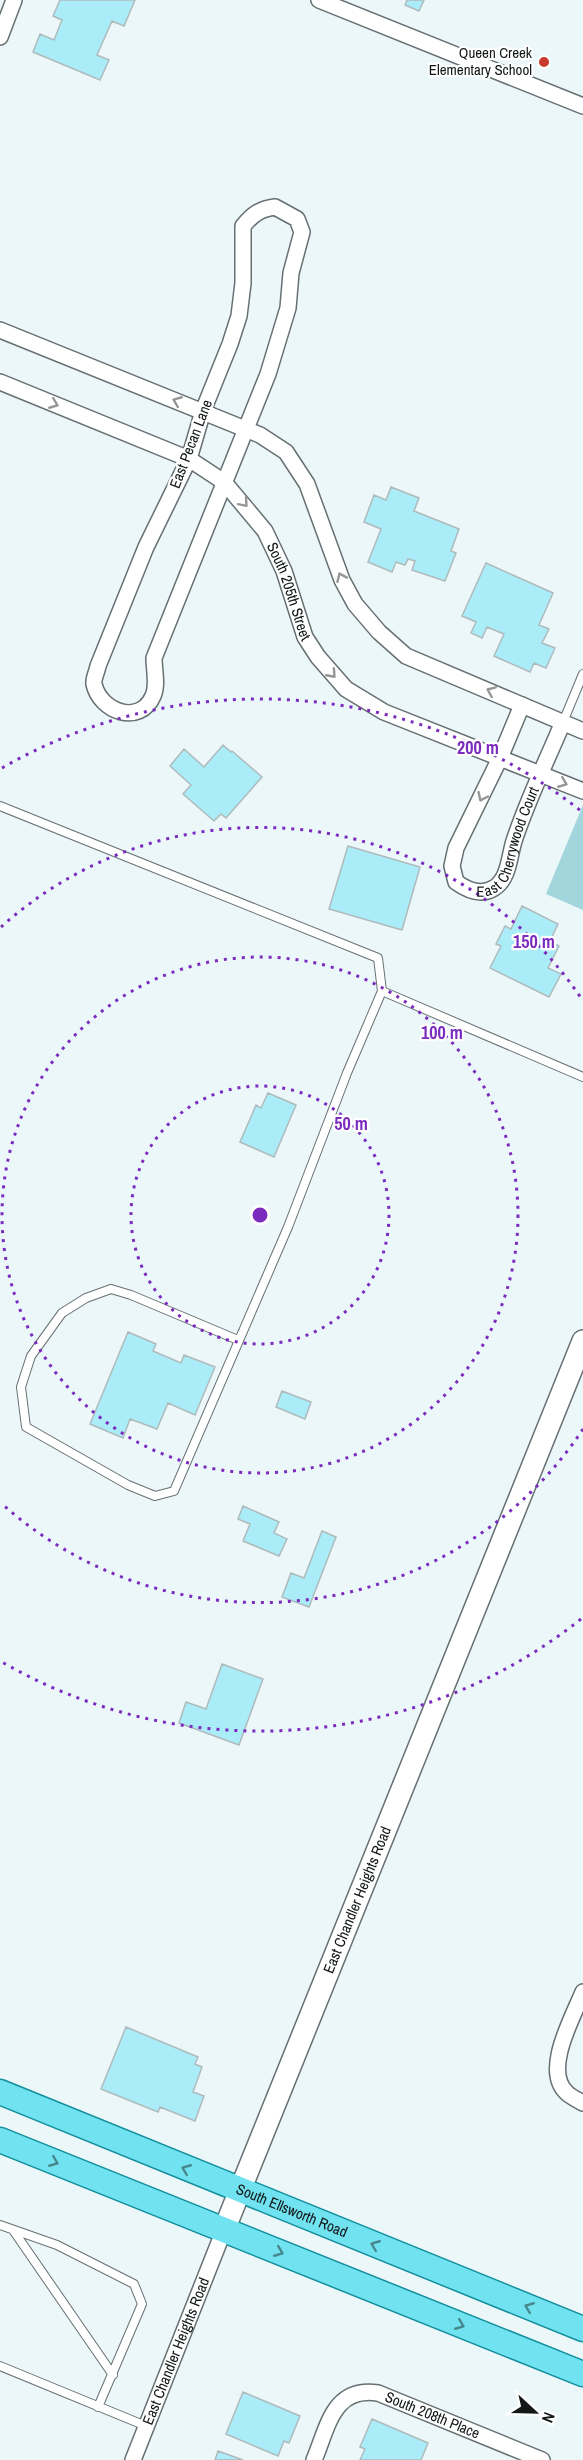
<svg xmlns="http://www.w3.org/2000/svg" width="583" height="2460" viewBox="0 0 583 2460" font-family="'Archivo Narrow',sans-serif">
<rect width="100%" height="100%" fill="#ebf7f9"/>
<path fill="#a3d5dd" d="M 583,805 L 583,910 L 546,894 Z"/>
<path fill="#aaedf9" stroke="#afbabc" stroke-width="1.5" d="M 60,0 L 135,0 L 124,26 L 112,21 L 97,55 L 109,60 L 100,80 L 33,52 L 40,34 L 54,40 L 62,20 L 53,16 Z
M 407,0 L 424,0 L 419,11 L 405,5 Z
M 391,487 L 419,498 L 414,511 L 459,529 L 451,551 L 456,553 L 445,581 L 412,570 L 415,561 L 408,559 L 405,565 L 396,562 L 392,572 L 368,562 L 381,529 L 364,522 L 374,495 L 386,500 Z
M 486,563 L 553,593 L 539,625 L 549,629 L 542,643 L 555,648 L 546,668 L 534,663 L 530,672 L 494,656 L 504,634 L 487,627 L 482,638 L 471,633 L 476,622 L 462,616 Z
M 223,745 L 231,752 L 232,751 L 262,777 L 226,818 L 221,814 L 214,821 L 183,794 L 191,785 L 170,766 L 184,749 L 204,767 Z
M 348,846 L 420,867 L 402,930 L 329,909 Z
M 522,906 L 558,924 L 550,941 L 559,946 L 548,968 L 561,974 L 549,997 L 490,968 L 501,946 L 496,944 L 505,926 L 511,929 Z
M 268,1093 L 296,1105 L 274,1157 L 240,1142 L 256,1105 L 261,1108 Z
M 128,1332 L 156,1344 L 153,1351 L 181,1363 L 184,1355 L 215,1367 L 195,1415 L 168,1403 L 157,1429 L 130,1419 L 123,1438 L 90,1424 Z
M 282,1391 L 311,1402 L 305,1419 L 276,1407 Z
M 243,1506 L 279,1522 L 274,1533 L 287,1539 L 279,1556 L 243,1541 L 250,1524 L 238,1519 Z
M 322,1531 L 336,1537 L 309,1607 L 282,1597 L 291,1573 L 304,1578 Z
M 222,1664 L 263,1679 L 239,1745 L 179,1723 L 186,1702 L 206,1709 Z
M 126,2027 L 198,2057 L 195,2064 L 202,2067 L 193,2092 L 204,2096 L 195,2121 L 160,2107 L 158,2112 L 101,2089 Z
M 243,2392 L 300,2416 L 289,2443 L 284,2441 L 278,2456 L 226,2434 Z
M 372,2419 L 428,2443 L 421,2460 L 360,2460 L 365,2449 L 360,2447 Z
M 218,2451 L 243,2460 L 215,2460 Z"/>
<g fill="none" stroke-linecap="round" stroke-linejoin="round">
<g stroke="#667072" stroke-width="10">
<path id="service" d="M 563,722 L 583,674
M 0,806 L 378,958 L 382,991
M 238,1340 L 131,1295 L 111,1289 L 86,1298 L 62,1313 L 31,1356 L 21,1387 L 26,1427 L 128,1485 L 155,1496 L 174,1491 L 288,1227 L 347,1073 L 382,991 L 583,1077
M 0,2225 L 57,2245 L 134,2284 L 142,2304 L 98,2407
M 13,2230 L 113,2375
M 0,2366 L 146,2426"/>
</g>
<g stroke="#667072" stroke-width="18">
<g id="minor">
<path d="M 319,0 L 583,106"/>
<path d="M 0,37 L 14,0"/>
<path d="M 275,207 L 297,219 L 302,232 L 291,273 L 288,308 L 268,374 L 154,658 C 154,670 158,685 153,696 C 140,726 100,712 94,684 C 93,679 97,672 98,666 L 146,547 L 189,459 L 203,411 L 230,344 L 239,316 L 243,283 L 243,226 C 253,214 260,209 275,207 Z"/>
<path d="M 0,330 L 260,435 L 286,452 L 307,484 L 342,580 L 355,604 L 379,632 L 406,656 L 583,731"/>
<path id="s1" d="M 0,382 L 189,459 L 224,482 L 265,531 L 284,571 L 305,637 L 318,657 L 346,689 L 384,712 L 583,791"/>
<path id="s2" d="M 522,705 L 500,758 L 456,848 L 452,866 L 456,882 C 467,890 481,896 494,888 C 510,878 509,854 515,838 C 528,799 547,760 563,722"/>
<path d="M 583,1992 C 573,2017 542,2071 567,2093 C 571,2097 578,2100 583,2103"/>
<path id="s3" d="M 133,2460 L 224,2230"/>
<path id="s4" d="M 314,2460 C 328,2427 333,2386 378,2393 L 542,2460"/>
</g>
</g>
<g stroke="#667072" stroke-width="24">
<g id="secondary">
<path id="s5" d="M 224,2230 L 583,1341"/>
</g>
</g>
<g stroke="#138e9d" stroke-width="27">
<g id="primary">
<path id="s6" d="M 0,2092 L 583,2329"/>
<path d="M 0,2140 L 583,2374"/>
</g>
</g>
<use href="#service" stroke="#fff" stroke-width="8"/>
<use href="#minor" stroke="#fff" stroke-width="15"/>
<use href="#secondary" stroke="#fff" stroke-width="21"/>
<use href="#primary" stroke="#71e2ef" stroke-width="24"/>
</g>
<defs><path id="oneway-chevron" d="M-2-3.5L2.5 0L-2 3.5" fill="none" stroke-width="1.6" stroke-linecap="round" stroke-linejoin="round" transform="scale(1.5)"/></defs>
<g stroke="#959797">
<use href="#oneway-chevron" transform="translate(177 401) rotate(-158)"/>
<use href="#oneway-chevron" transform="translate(54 404) rotate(22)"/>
<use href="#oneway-chevron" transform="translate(244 503) rotate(49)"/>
<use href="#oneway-chevron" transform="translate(341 577) rotate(-114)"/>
<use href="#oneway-chevron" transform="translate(332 674) rotate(48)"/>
<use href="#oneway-chevron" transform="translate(491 691) rotate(-157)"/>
<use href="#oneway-chevron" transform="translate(563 783) rotate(22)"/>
<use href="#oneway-chevron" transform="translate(482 797) rotate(115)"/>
</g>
<g stroke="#47878e">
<use href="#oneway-chevron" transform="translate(54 2162) rotate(22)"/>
<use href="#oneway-chevron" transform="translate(186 2169) rotate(-158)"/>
<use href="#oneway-chevron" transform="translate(375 2245) rotate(-158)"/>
<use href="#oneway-chevron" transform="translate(279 2252) rotate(22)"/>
<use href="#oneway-chevron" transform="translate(529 2307) rotate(-158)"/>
<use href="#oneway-chevron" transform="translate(460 2325) rotate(22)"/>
</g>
<g fill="none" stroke="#7b2cbf" stroke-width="3" stroke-dasharray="3 6">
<circle cx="260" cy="1215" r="129"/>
<circle cx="260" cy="1215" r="258"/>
<path d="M583 1429A387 387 0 0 1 1 1503M1 927A387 387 0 0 1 583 1001"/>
<path d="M581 1619A516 516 0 0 1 2 1662M2 768A516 516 0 0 1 581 811"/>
</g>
<circle fill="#c83a2e" stroke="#fff" stroke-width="2" cx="544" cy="62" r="6"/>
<g text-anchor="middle" stroke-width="4.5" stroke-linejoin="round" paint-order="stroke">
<g font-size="15" fill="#131718" stroke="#fff" text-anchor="end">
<text x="532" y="58">Queen Creek<tspan x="532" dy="17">Elementary School</tspan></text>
</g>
<g font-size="15" fill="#131718" stroke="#fff">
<text transform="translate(191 444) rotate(-69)" y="5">East Pecan Lane</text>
<text dy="5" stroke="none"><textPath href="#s1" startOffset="375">South 205th Street</textPath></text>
<text dy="5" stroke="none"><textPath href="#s2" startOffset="279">East Cherrywood Court</textPath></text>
<text dy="5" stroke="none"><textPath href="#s5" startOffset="356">East Chandler Heights Road</textPath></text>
<text dy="5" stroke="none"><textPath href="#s6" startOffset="315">South Ellsworth Road</textPath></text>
<text dy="5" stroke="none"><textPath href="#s3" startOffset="117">East Chandler Heights Road</textPath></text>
<text dy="5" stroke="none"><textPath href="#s4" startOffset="162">South 208th Place</textPath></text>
</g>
</g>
<circle cx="260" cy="1215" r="9" fill="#7b2cbf" stroke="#fff" stroke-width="3"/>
<g font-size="18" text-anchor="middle" font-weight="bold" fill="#7b2cbf" stroke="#fff" stroke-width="4.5" stroke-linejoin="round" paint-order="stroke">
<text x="478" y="754">200 m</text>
<text x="534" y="948">150 m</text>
<text x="442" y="1039">100 m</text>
<text x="351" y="1130">50 m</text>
</g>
<g transform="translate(535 2412) rotate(112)" stroke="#ffffff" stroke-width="4.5" paint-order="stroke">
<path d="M0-4.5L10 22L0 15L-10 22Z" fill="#131718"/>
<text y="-9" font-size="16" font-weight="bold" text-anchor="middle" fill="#131718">N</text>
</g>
</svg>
